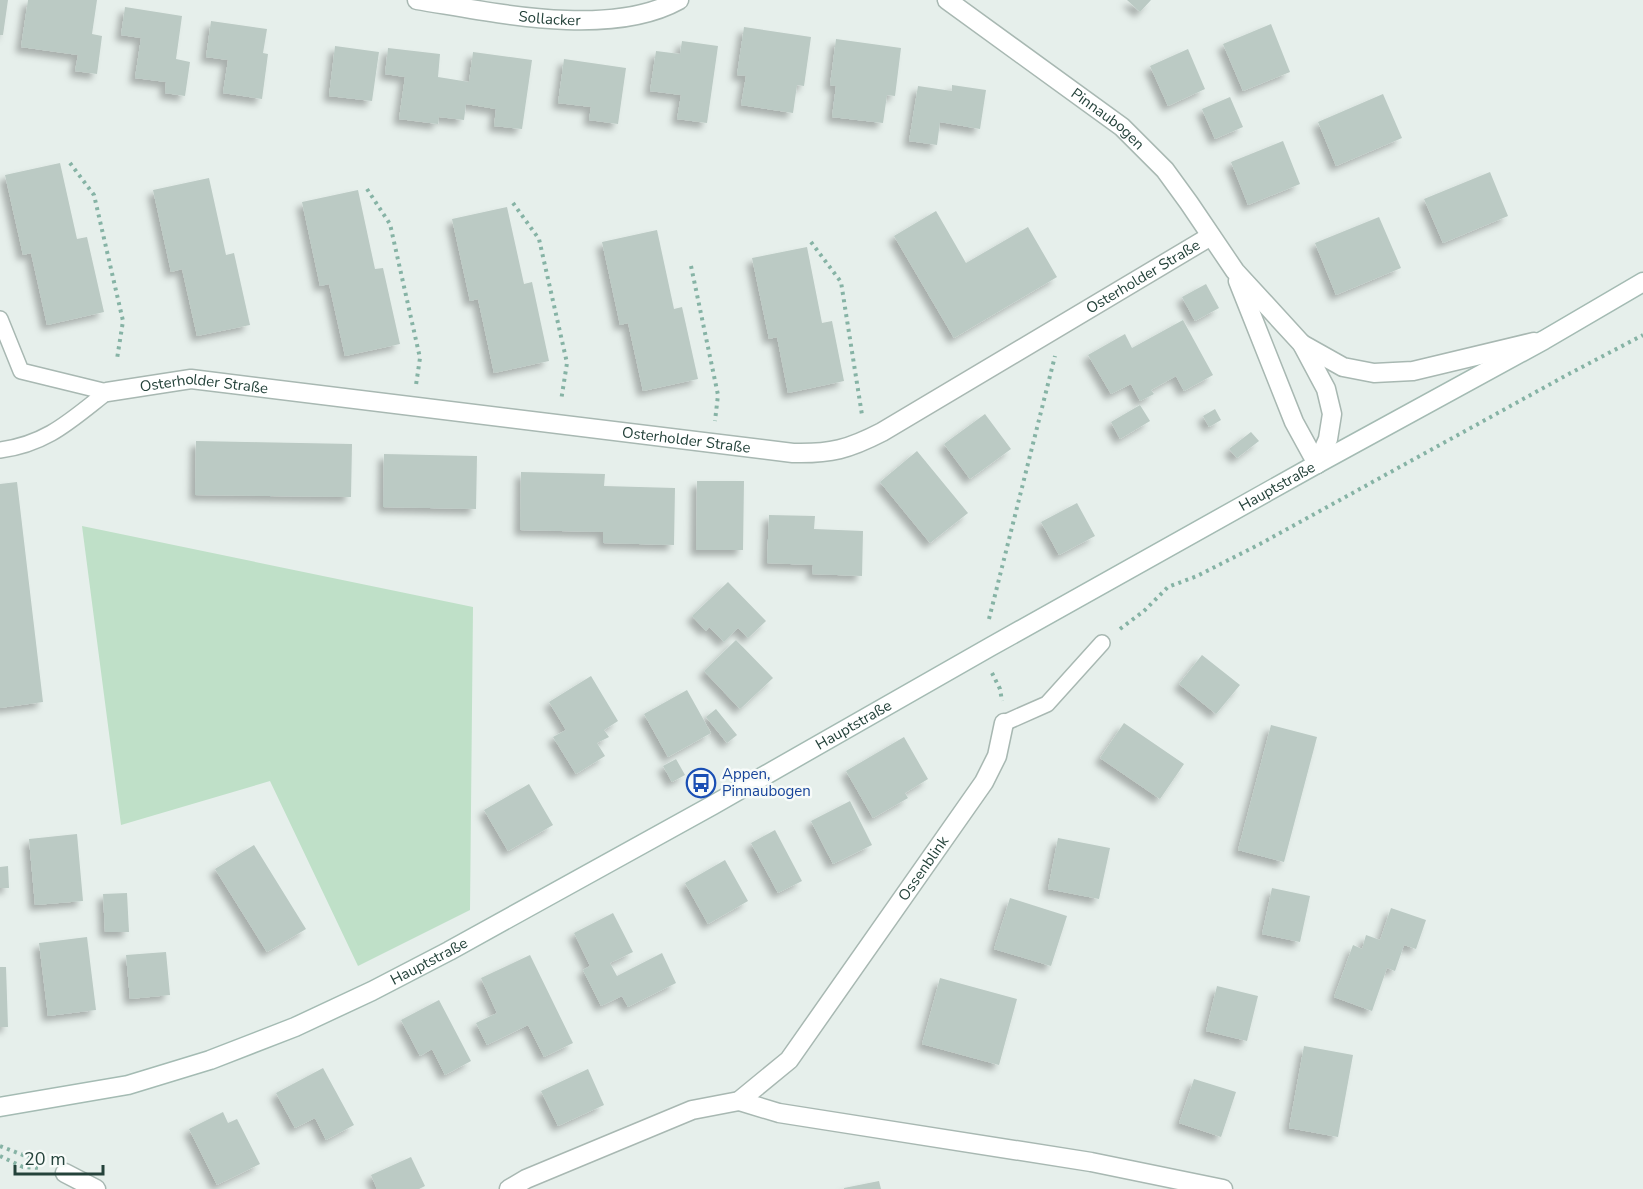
<svg xmlns="http://www.w3.org/2000/svg" width="1643" height="1189" viewBox="0 0 1643 1189" font-family="'Nunito Sans',sans-serif">
<defs>
<filter id="shadow"><feDropShadow dx="-5.5" dy="5.5" stdDeviation="3" flood-color="#0004"/></filter>
</defs>
<rect width="100%" height="100%" fill="#e6efeb"/>
<path fill="#bfe0c8" d="M 82,526 L 473,607 L 470,910 L 358,966 L 270,781 L 121,825 Z"/>
<path fill="#bbcac4" filter="url(#shadow)" d="M 0,0 L 8,0 L 3,35 L 0,35 Z
M 28,0 L 97,0 L 92,34 L 102,36 L 97,74 L 75,71 L 78,55 L 21,47 Z
M 1127,0 L 1151,0 L 1140,12 Z
M 125,7 L 182,16 L 176,59 L 190,62 L 185,96 L 165,93 L 166,82 L 135,78 L 141,38 L 121,35 Z
M 211,21 L 267,29 L 263,53 L 268,54 L 262,99 L 223,93 L 228,60 L 206,57 Z
M 1271,24 L 1290,72 L 1243,91 L 1223,44 Z
M 744,27 L 811,37 L 804,86 L 797,85 L 793,113 L 741,105 L 746,76 L 737,75 Z
M 836,39 L 901,48 L 895,96 L 887,95 L 883,123 L 832,117 L 836,86 L 830,85 Z
M 682,41 L 718,46 L 707,123 L 677,119 L 681,95 L 650,91 L 656,51 L 680,54 Z
M 335,46 L 379,52 L 372,101 L 329,96 Z
M 388,48 L 440,54 L 438,77 L 469,82 L 473,52 L 532,60 L 522,129 L 494,126 L 496,109 L 466,104 L 464,120 L 439,117 L 438,124 L 399,119 L 405,77 L 385,74 Z
M 1188,49 L 1205,89 L 1168,106 L 1150,66 Z
M 564,59 L 626,68 L 618,124 L 589,120 L 591,107 L 558,103 Z
M 952,85 L 986,90 L 980,129 L 940,122 L 937,145 L 909,141 L 918,86 L 952,91 Z
M 1383,94 L 1402,138 L 1336,166 L 1318,122 Z
M 1230,97 L 1243,127 L 1215,139 L 1202,109 Z
M 1283,141 L 1300,184 L 1248,205 L 1231,162 Z
M 60,163 L 77,239 L 87,237 L 104,312 L 47,325 L 31,253 L 23,255 L 5,175 Z
M 1490,172 L 1508,216 L 1443,243 L 1424,199 Z
M 209,178 L 226,255 L 234,253 L 250,325 L 197,336 L 182,269 L 171,272 L 153,190 Z
M 358,190 L 375,269 L 383,268 L 400,344 L 345,356 L 329,284 L 320,286 L 302,202 Z
M 507,207 L 524,284 L 532,282 L 549,361 L 494,373 L 478,299 L 470,301 L 452,219 Z
M 936,211 L 966,263 L 1028,227 L 1057,277 L 954,338 L 894,236 Z
M 1379,217 L 1401,268 L 1336,295 L 1315,243 Z
M 657,230 L 674,309 L 682,307 L 698,379 L 643,391 L 628,323 L 620,325 L 602,242 Z
M 807,247 L 822,323 L 832,321 L 844,381 L 788,393 L 777,337 L 769,339 L 752,258 Z
M 1206,284 L 1219,308 L 1195,321 L 1182,297 Z
M 1183,320 L 1213,375 L 1184,391 L 1176,376 L 1151,390 L 1154,394 L 1140,401 L 1131,384 L 1111,394 L 1088,355 L 1125,334 L 1132,348 Z
M 1140,405 L 1150,421 L 1120,439 L 1111,422 Z
M 1215,409 L 1221,420 L 1209,427 L 1203,416 Z
M 985,414 L 1011,449 L 970,479 L 944,444 Z
M 1251,432 L 1259,441 L 1237,458 L 1229,449 Z
M 196,441 L 352,444 L 351,497 L 195,495 Z
M 917,451 L 968,513 L 930,543 L 880,482 Z
M 384,454 L 477,456 L 476,509 L 383,507 Z
M 521,472 L 605,474 L 604,486 L 675,488 L 674,545 L 603,543 L 603,532 L 520,530 Z
M 697,481 L 744,481 L 743,550 L 696,550 Z
M 17,482 L 43,702 L 0,708 L 0,484 Z
M 1077,503 L 1095,536 L 1059,555 L 1041,522 Z
M 769,515 L 815,516 L 814,529 L 863,531 L 862,576 L 812,574 L 813,565 L 767,563 Z
M 728,582 L 766,621 L 748,638 L 738,628 L 724,642 L 709,627 L 706,631 L 692,616 Z
M 736,640 L 773,678 L 740,709 L 704,671 Z
M 1202,655 L 1240,685 L 1216,714 L 1179,684 Z
M 591,676 L 618,721 L 604,730 L 609,737 L 597,743 L 605,756 L 576,774 L 553,737 L 566,730 L 549,702 Z
M 687,690 L 711,733 L 668,757 L 644,714 Z
M 716,709 L 737,735 L 727,743 L 706,717 Z
M 1124,723 L 1184,764 L 1160,799 L 1100,758 Z
M 1271,725 L 1317,737 L 1284,862 L 1238,850 Z
M 904,737 L 928,779 L 905,793 L 908,798 L 873,818 L 846,771 Z
M 676,759 L 685,775 L 672,782 L 663,766 Z
M 529,784 L 553,825 L 508,851 L 484,810 Z
M 850,801 L 872,845 L 833,864 L 811,821 Z
M 775,830 L 802,881 L 778,893 L 751,843 Z
M 77,834 L 83,901 L 35,905 L 29,839 Z
M 1058,838 L 1110,848 L 1099,899 L 1048,889 Z
M 254,845 L 306,929 L 267,952 L 215,869 Z
M 725,860 L 748,901 L 708,924 L 685,883 Z
M 8,866 L 9,888 L 0,888 L 0,867 Z
M 1272,888 L 1310,896 L 1300,942 L 1262,934 Z
M 127,893 L 129,932 L 105,932 L 103,894 Z
M 1010,898 L 1067,916 L 1051,966 L 994,949 Z
M 1391,908 L 1426,920 L 1416,949 L 1404,945 L 1395,971 L 1387,968 L 1372,1011 L 1334,997 L 1353,945 L 1362,949 L 1366,935 L 1380,940 Z
M 613,913 L 633,952 L 610,963 L 617,976 L 662,953 L 676,983 L 628,1007 L 622,996 L 601,1006 L 583,970 L 590,966 L 574,933 Z
M 87,937 L 96,1010 L 48,1016 L 39,943 Z
M 166,952 L 170,995 L 130,999 L 126,955 Z
M 530,955 L 573,1043 L 544,1057 L 528,1025 L 487,1045 L 476,1023 L 497,1013 L 481,978 Z
M 0,967 L 6,967 L 8,1027 L 0,1027 Z
M 940,978 L 1017,999 L 999,1065 L 922,1044 Z
M 1217,986 L 1258,996 L 1247,1041 L 1206,1031 Z
M 439,1000 L 471,1061 L 445,1075 L 432,1049 L 420,1056 L 401,1020 Z
M 1304,1046 L 1353,1055 L 1338,1137 L 1289,1128 Z
M 323,1068 L 354,1125 L 326,1140 L 315,1118 L 295,1128 L 276,1093 Z
M 588,1069 L 604,1105 L 558,1126 L 541,1091 Z
M 1194,1079 L 1236,1092 L 1221,1137 L 1179,1123 Z
M 223,1112 L 228,1123 L 237,1119 L 260,1164 L 217,1185 L 189,1129 Z
M 411,1157 L 425,1186 L 419,1189 L 377,1189 L 371,1175 Z
M 879,1181 L 881,1189 L 844,1189 L 844,1188 Z"/>
<g fill="none" stroke-linecap="round" stroke-linejoin="round">
<g stroke="#a8b8b2" stroke-width="18">
<path id="service" d="M 0,319 L 21,371 L 107,392
M 0,450 C 47,444 71,420 107,392
M 1004,723 L 1047,704 L 1102,643"/>
</g>
<g stroke="#a8b8b2" stroke-width="21">
<g id="minor">
<path id="s1" d="M 417,0 C 492,12 609,39 679,0"/>
<path id="s2" d="M 947,0 L 1122,127 L 1165,170 L 1189,203 L 1235,271 L 1302,344 L 1326,389 L 1332,414 L 1328,439 L 1317,464"/>
<path d="M 1238,281 L 1294,422 L 1317,464"/>
<path d="M 1302,344 L 1343,367 L 1374,373 L 1413,371 L 1534,342"/>
<path id="s3" d="M 107,392 L 191,379 L 793,453 C 831,454 849,449 882,432 L 1211,236"/>
<path d="M 739,1101 L 779,1113 L 1091,1162 L 1223,1189"/>
<path d="M 65,1173 L 96,1189"/>
<path id="s4" d="M 509,1189 L 526,1179 L 692,1110 L 739,1101 L 789,1060 L 984,782 L 997,756 L 1004,723"/>
</g>
</g>
<g stroke="#a4bbb3" stroke-width="21">
<g id="secondary">
<path id="s5" d="M 0,1107 L 128,1085 L 210,1060 L 295,1027 L 372,991 L 449,951 L 713,805 L 990,647 L 1317,464 L 1544,340 L 1643,282"/>
</g>
</g>
<path stroke="#86b3a5" stroke-width="4" stroke-dasharray="3 4.5" stroke-linecap="butt" d="M 70,163 L 94,195 L 123,321 L 117,359
M 367,189 L 390,224 L 420,358 L 416,385
M 513,203 L 539,239 L 567,363 L 561,401
M 811,242 L 841,282 L 862,415
M 691,266 L 718,395 L 715,421
M 989,619 L 1055,356
M 1120,629 L 1144,611 L 1168,587 L 1197,576 L 1260,544 L 1565,376 L 1643,335
M 992,673 L 1000,689 L 1002,701
M 0,1146 L 28,1157 L 39,1167
M 0,1156 L 23,1167 L 41,1168"/>
<use href="#service" stroke="#fff" stroke-width="15"/>
<use href="#minor" stroke="#fff" stroke-width="18"/>
<use href="#secondary" stroke="#fff" stroke-width="18"/>
</g>
<defs>
<g id="bus-ring" transform="scale(1.5)"><circle r="9.5" fill="#f7fbf9" stroke="#1a4fb4" stroke-width="1.5"/><path d="M-5-6H5V4H4V6H2V4H-2V6H-4V4H-5ZM-3.5-4V0h7V-4ZM-3.5 1.2v1.5H-2V1.2ZM2 1.2v1.5H3.5V1.2Z" fill="#1a4fb4"/></g>
</defs>
<g fill-rule="evenodd">
<use href="#bus-ring" x="701" y="783"/>
</g>
<g text-anchor="middle" stroke-width="5" stroke-linejoin="round" paint-order="stroke">
<g font-size="15" fill="#24423a" stroke="#f7fbf9">
<text dy="5" stroke="none"><textPath href="#s1" startOffset="134">Sollacker</textPath></text>
<text dy="5" stroke="none"><textPath href="#s2" startOffset="200">Pinnaubogen</textPath></text>
<text dy="5" stroke="none"><textPath href="#s3" startOffset="1088">Osterholder Straße</textPath></text>
<text dy="5" stroke="none"><textPath href="#s3" startOffset="98">Osterholder Straße</textPath></text>
<text dy="5" stroke="none"><textPath href="#s3" startOffset="584">Osterholder Straße</textPath></text>
<text dy="5" stroke="none"><textPath href="#s5" startOffset="1428">Hauptstraße</textPath></text>
<text dy="5" stroke="none"><textPath href="#s5" startOffset="942">Hauptstraße</textPath></text>
<text dy="5" stroke="none"><textPath href="#s4" startOffset="546">Ossenblink</textPath></text>
<text dy="5" stroke="none"><textPath href="#s5" startOffset="456">Hauptstraße</textPath></text>
</g>
<g font-size="15" fill="#164399" stroke="#f7fbf9" text-anchor="start">
<text x="722" y="779">Appen,<tspan x="722" dy="17">Pinnaubogen</tspan></text>
</g>
</g>
<path d="M15 1165v9h88v-9" fill="none" stroke="#24423a" stroke-width="3"/>
<text x="24" y="1165" font-size="18" fill="#24423a" stroke="#f7fbf9" stroke-width="4.5" paint-order="stroke">20 m</text>
</svg>
